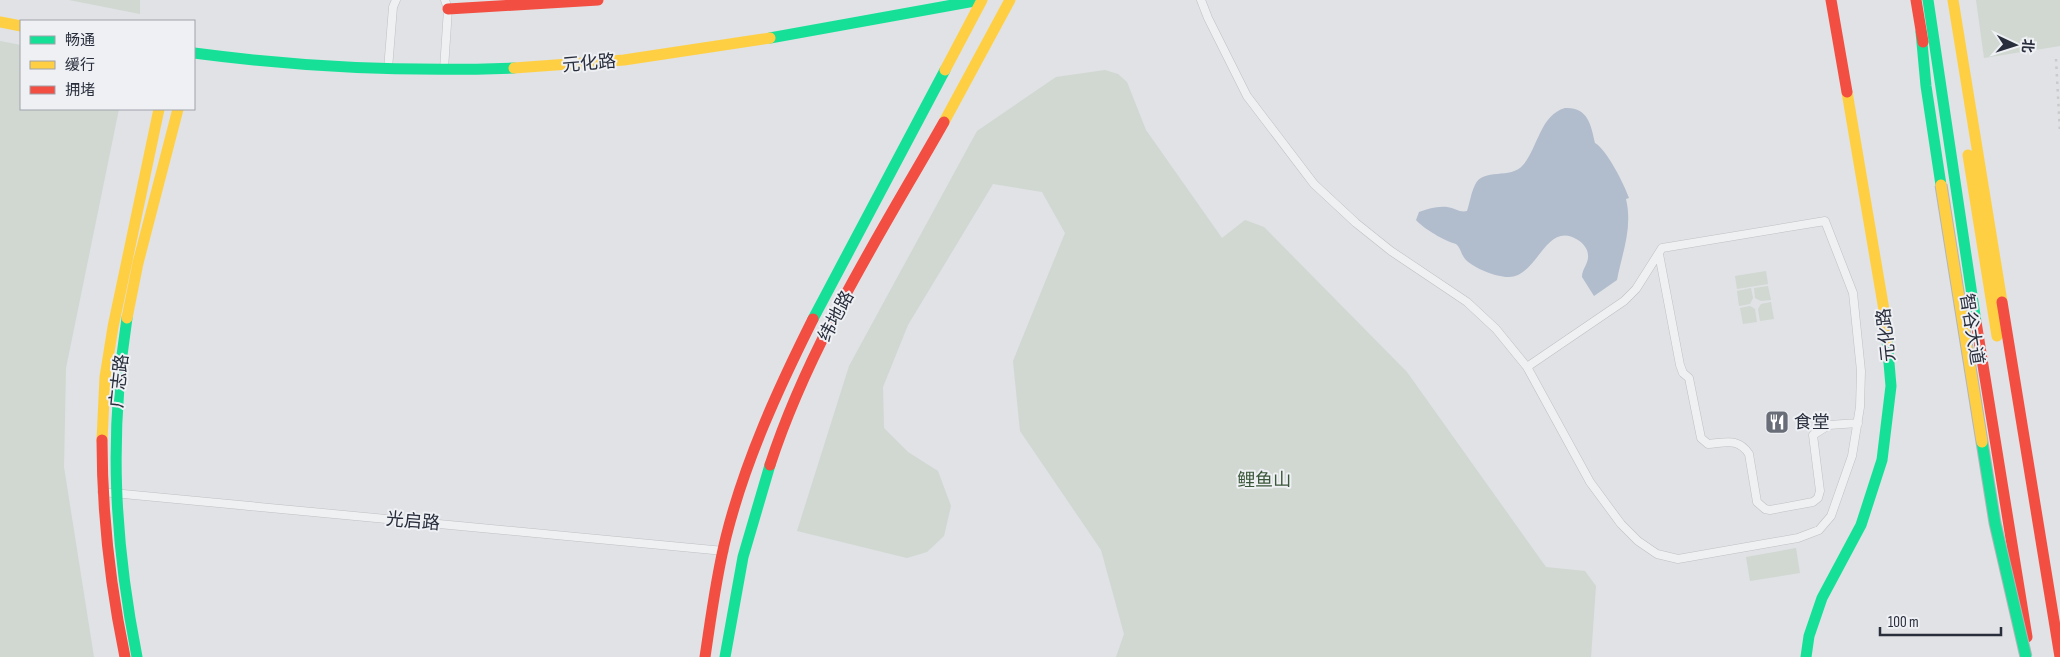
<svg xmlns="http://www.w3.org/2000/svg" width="2060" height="657" viewBox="0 0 2060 657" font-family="'Sofia Sans Condensed','Noto Sans SC',sans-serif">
<rect width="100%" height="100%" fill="#e0e2e5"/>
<path fill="#d0d8d1" d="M 69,0 L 140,0 L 140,14 Z
M 1976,0 L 2060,0 L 2060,46 L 1984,58 Z
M 0,41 L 21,45 L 21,109 L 119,109 L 66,368 L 64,467 L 94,657 L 0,657 Z
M 1105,70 L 1118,74 L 1127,82 L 1146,130 L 1222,238 L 1245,220 L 1264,227 L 1407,372 L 1546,567 L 1585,571 L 1596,586 L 1591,657 L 1116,657 L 1124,634 L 1101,550 L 1020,431 L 1013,361 L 1065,233 L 1042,192 L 993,184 L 908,325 L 883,387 L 884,428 L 908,452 L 938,471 L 951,506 L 944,536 L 927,552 L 907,558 L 797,531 L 849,366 L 977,131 L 1056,77 Z
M 1766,271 L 1768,284 L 1737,289 L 1735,276 Z
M 1768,286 L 1771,300 L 1761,301 L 1755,298 L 1754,288 Z
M 1751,288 L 1753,298 L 1750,304 L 1739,306 L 1737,291 Z
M 1771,302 L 1774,319 L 1760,321 L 1758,309 L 1761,304 Z
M 1750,306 L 1755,309 L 1757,322 L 1743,324 L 1740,308 Z
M 1796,548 L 1800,573 L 1750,581 L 1746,557 Z"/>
<path fill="#b1bccd" d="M 1565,108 C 1588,107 1591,125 1595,143 C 1607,150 1624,184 1629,198 L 1626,199 C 1633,228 1622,253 1617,280 L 1594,296 L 1582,277 C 1582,269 1589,263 1588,255 C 1588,249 1583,243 1578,240 C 1545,219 1538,278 1508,277 C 1496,277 1474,268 1466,260 C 1461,255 1461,248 1456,244 C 1445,241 1424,229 1416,220 L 1419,212 C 1428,209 1437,206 1447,207 C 1455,208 1460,213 1467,211 C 1470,202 1471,193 1475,185 C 1483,167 1511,180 1523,165 C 1538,148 1540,115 1565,108 Z"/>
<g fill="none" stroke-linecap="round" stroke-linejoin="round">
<g stroke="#bfc0c3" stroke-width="9">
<path id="street" d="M 1201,0 L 1208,18 L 1247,96 L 1314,184 L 1356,223 L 1391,251 L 1467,302 L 1496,329 L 1527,367 L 1590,482 L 1621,524 L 1638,541 L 1657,554 L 1678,559 L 1798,538 L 1819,530 L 1831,516 L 1852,456 L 1860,407 L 1861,371 L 1853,293 L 1825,221 L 1662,248 L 1636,289 L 1624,301 L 1527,367
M 388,69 L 393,7 L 396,0
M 444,69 L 448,9 L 445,0
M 1659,254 L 1680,365 L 1683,373 L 1689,378 L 1701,438 L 1708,444 C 1725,443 1738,437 1749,454 L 1757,502 L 1765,509 L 1770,510 L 1813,502 L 1818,498 L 1820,491 L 1813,435 L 1829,425 L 1858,423
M 102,492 L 724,551"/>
</g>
<use href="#street" stroke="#eff0f2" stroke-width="8"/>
<path stroke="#16e098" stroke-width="11" d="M 1928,0 L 1976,322
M 1921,32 L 1926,86 L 1941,185
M 770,38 L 980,0
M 194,53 C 300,67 406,72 514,68
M 127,318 C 109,436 114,540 137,657
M 813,319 L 945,70
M 725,657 L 743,557 L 770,465
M 1806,657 L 1809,636 L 1822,598 L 1861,525 L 1882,460 L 1891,386 L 1887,340"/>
<path stroke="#ffcf43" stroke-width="11" d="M 1953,0 L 2002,302
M 0,22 L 21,26
M 514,68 L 624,60 L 770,38
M 945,70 L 982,0
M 1847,92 L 1885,316 L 1887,340
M 944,122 L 1010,0
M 1968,155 L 1997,336
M 127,318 L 138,263 L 178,109
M 102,440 L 105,377 L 113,327 L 159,109"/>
<path stroke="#f24e42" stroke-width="11" d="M 1831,0 L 1847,92
M 1916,0 L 1923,42
M 448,9 L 598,0
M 2002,302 L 2060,657
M 1976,322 L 2027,637
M 102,440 C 102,514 110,585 125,657
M 770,465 C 810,343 881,233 944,122
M 705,657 C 711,617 716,577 726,537 C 745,461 778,389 813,319"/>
<path stroke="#c9cacc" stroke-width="2.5" stroke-dasharray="2.5 5" stroke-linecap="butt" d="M 2056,59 L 2060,133"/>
<g stroke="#b3b5ba" stroke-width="13" stroke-linecap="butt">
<path id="fast-bridge" d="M 1982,442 L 1995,523 L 2026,657"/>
</g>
<g stroke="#b3b5ba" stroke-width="13" stroke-linecap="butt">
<path id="slow-bridge" d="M 1941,185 L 1982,442"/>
</g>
<use href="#fast-bridge" stroke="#16e098" stroke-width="11"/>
<use href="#slow-bridge" stroke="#ffcf43" stroke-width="11"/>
</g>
<defs>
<g id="restaurant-square" transform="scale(1.25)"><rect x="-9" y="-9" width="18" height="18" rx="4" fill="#696d77" stroke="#eef0f4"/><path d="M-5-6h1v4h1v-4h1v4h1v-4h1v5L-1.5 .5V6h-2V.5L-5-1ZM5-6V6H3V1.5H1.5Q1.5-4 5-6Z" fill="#fff"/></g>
</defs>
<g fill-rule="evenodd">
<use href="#restaurant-square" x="1777" y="422"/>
</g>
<g text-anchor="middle" stroke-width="4" stroke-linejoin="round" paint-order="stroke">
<g font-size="18" fill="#292e3c" stroke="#eef0f4">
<text transform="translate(589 63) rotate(-5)" y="6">元化路</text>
<text transform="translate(836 316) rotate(-62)" y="6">纬地路</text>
<text transform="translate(1972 329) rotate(81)" y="6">智谷大道</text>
<text transform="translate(1886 335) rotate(-96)" y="6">元化路</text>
<text transform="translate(119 381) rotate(-84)" y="6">广志路</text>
<text transform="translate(413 521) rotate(5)" y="6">光启路</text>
</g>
<g font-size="18" fill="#292e3c" stroke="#eef0f4" text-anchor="start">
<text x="1794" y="428">食堂</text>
</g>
<g font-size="18" fill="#3a5638" stroke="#eef0f4">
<text x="1264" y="486">鲤鱼山</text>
</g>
</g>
<rect x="20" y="20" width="175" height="90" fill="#eef0f4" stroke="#9fa2aa"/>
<rect x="30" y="36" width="25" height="8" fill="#16e098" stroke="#9fa2aa"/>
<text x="65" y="45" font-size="15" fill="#292e3c">畅通</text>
<rect x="30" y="61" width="25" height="8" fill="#ffcf43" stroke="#9fa2aa"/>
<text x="65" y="70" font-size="15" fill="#292e3c">缓行</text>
<rect x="30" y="86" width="25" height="8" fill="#f24e42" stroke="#9fa2aa"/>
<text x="65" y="95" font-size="15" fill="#292e3c">拥堵</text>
<g transform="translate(2015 45) rotate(94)" stroke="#eef0f4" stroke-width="4" paint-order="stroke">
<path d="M0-4L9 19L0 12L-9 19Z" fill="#292e3c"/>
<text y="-8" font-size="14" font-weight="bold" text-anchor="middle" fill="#292e3c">北</text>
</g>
<path d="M1880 627v8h121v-8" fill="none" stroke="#292e3c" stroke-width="2.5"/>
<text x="1888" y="627" font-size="15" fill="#292e3c" stroke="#eef0f4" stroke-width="4" paint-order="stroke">100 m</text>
</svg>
